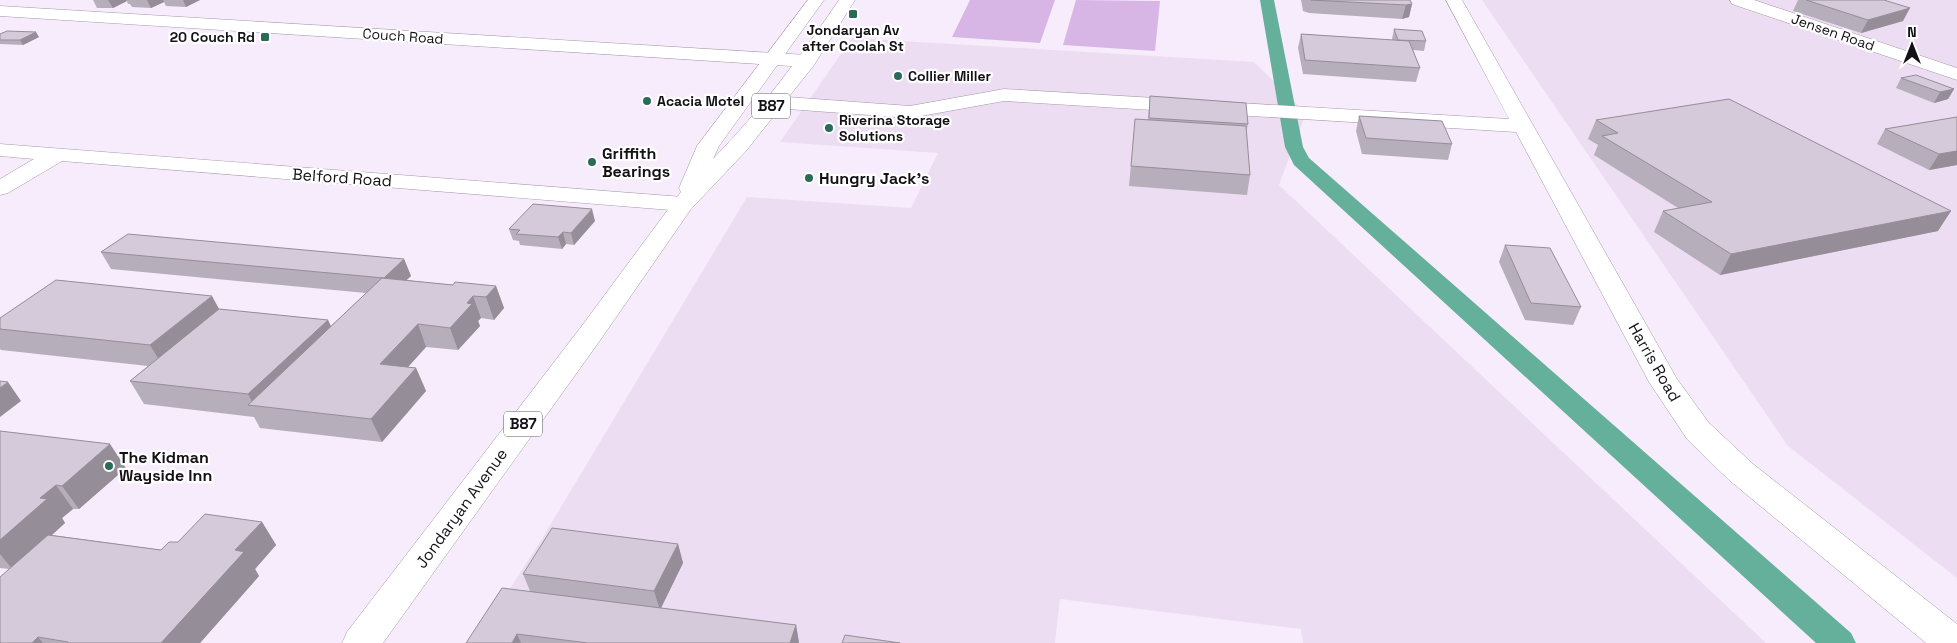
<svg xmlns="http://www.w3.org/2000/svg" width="1957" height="643" viewBox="0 0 1957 643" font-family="'Space Grotesk',sans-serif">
<rect width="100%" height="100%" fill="#f7ecfc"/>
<path fill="#ecddf3" d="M 1482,0 L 1957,0 L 1957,578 L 1788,446 Z
M 852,38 L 1254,62 L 1306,113 L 1279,185 L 1766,643 L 1303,643 L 1301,629 L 1060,599 L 1055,643 L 475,643 L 543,537 L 747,197 L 911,208 L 938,153 L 780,142 Z"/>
<path fill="#d7b6e6" d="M 970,0 L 1055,0 L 1040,43 L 952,37 Z
M 1076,0 L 1160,1 L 1155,51 L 1063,45 Z"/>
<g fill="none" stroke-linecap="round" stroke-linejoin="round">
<path fill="#64b09a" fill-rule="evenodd" d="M 1260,0 L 1274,0 L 1303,147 L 1309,158 L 1851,633 L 1856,643 L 1816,643 L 1294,165 L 1285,147 Z"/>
<g stroke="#a198a6" stroke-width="1">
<path id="minor" d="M 1446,0 L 1462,0 L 1677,379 L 1709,423 L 1753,464 L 1957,624 L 1957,643 L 1926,643 L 1729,480 L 1687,439 L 1649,382 L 1516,132 L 1004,101 L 910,118 L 774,108 L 767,106 L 764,102 L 767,98 L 774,96 L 910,106 L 1004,89 L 1509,119 Z
M 1730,0 L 1754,0 L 1957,68 L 1957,80 L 1732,4 Z
M 0,6 L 807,55 L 814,57 L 816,61 L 814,65 L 807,67 L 0,16 Z
M 0,144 L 683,197 L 691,199 L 695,204 L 691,209 L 683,211 L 62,161 L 8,193 L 0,195 L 0,179 L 34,159 L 0,156 Z"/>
</g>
<g stroke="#a198a6" stroke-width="1">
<path id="major" d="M 808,0 L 824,0 L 719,146 L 713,159 C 761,110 801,56 839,0 L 855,0 L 814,65 L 746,151 L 691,209 L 601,339 L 383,643 L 342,643 L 347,632 L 581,327 L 681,192 L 679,188 L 697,146 Z"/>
</g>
<use href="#minor" fill="#fff" fill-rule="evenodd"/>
<use href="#major" fill="#fff" fill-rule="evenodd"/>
</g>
<path fill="#b7aebb" d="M 93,0 L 200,0 L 186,7 L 166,6 L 164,2 L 151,8 L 132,7 L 130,4 L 128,4 L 127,1 L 113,8 L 97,8 Z
M 1301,0 L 1410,0 L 1412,4 L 1409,17 L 1402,19 L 1309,13 L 1303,11 Z
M 1798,0 L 1884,0 L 1903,21 L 1861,33 L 1793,11 Z
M 1394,29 L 1426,41 L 1424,51 L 1413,50 L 1420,68 L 1416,82 L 1303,74 L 1298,48 L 1301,34 L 1392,40 L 1392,39 Z
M 0,34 L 39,37 L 23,45 L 0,44 Z
M 1901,78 L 1954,89 L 1948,99 L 1934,103 L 1896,88 Z
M 1150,96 L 1248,124 L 1246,133 L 1250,175 L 1247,195 L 1129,186 L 1135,119 L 1148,120 Z
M 1359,116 L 1452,144 L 1448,160 L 1362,154 L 1356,131 Z
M 1957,117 L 1957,165 L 1929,170 L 1877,144 L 1885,129 Z
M 1596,120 L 1938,231 L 1720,275 L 1654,232 L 1663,211 L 1678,208 L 1594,155 L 1598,145 L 1588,139 Z
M 595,221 L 574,245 L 566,244 L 562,249 L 520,245 L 519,241 L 513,240 L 509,229 Z
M 1505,245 L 1581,307 L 1573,325 L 1525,320 L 1499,262 Z
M 101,252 L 404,259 L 411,276 L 406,280 L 453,285 L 496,286 L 504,308 L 494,320 L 481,318 L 478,321 L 480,326 L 458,350 L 426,347 L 408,367 L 416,368 L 426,391 L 382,442 L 260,428 L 254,417 L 144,404 L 130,381 L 148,366 L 1,350 L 0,349 L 0,318 L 219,309 L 328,320 L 331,326 L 366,293 L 111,269 Z
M 0,431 L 126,468 L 79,509 L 73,509 L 62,518 L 65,523 L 52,535 L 161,550 L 178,542 L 262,522 L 276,545 L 255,569 L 259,576 L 200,643 L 0,643 L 9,569 L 0,568 Z
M 678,544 L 683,563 L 661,608 L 796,625 L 799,643 L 466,643 L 530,591 L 523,574 Z"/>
<path fill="#958d98" d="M 108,0 L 126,0 L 127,1 L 113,8 Z
M 147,0 L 163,0 L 164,2 L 151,8 Z
M 183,0 L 200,0 L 186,7 Z
M 1412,4 L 1409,17 L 1402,19 L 1406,5 Z
M 1910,8 L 1903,21 L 1861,33 L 1868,20 Z
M 36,32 L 39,37 L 23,45 L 20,40 Z
M 1954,89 L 1948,99 L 1934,103 L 1940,92 Z
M 1957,151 L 1957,165 L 1929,170 L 1939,154 Z
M 592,209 L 595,221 L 574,245 L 571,233 Z
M 1951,211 L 1938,231 L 1720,275 L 1731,254 Z
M 563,232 L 566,244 L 562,249 L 558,237 Z
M 404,259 L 411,276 L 391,295 L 384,278 Z
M 496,286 L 504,308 L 494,320 L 486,297 Z
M 212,296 L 224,318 L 164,368 L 150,345 Z
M 473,296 L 481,318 L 478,321 L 480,326 L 458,350 L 450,328 L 467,303 Z
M 328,320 L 338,342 L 254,406 L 248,394 Z
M 418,324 L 426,347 L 390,387 L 380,364 Z
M 416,368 L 426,391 L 382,442 L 371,419 Z
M 8,382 L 21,401 L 0,417 L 0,388 Z
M 110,444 L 126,468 L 79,509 L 62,486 Z
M 56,485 L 73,509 L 62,518 L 65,523 L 13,570 L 0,554 L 0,540 L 40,498 Z
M 262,522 L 276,545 L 255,569 L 259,576 L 200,643 L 161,643 L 235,550 Z
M 678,544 L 683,563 L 660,610 L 654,591 Z
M 796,625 L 799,643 L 790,643 Z
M 517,634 L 521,643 L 512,643 Z
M 38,637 L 43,643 L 32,643 Z"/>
<path fill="#d5cad9" stroke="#958d98" d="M 1311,0 L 1410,0 L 1412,4 L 1406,5 Z
M 1806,0 L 1884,0 L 1910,8 L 1868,20 Z
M 1394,29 L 1422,31 L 1426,41 L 1398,40 Z
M 7,31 L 36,32 L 20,40 L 0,40 L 0,34 Z
M 1301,34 L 1409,41 L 1420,68 L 1305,60 Z
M 1916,75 L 1954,89 L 1940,92 L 1901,78 Z
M 1150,96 L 1246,103 L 1248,124 L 1149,118 Z
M 1729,99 L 1951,211 L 1731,254 L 1663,211 L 1712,202 L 1602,136 L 1618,133 L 1596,120 Z
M 1359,116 L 1442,121 L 1452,144 L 1366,138 Z
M 1957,117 L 1957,151 L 1939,154 L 1885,129 Z
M 1135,119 L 1246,126 L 1250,175 L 1131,166 Z
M 533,204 L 592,209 L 571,233 L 563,232 L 558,237 L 516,234 L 520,230 L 509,229 Z
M 128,234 L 404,259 L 384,278 L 101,252 Z
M 1505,245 L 1550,248 L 1581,307 L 1531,303 Z
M 382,278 L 453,285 L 455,282 L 496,286 L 486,297 L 473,296 L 467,303 L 472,304 L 450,328 L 418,324 L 380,364 L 416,368 L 371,419 L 248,405 Z
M 56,280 L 212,296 L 150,345 L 0,329 L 0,318 Z
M 219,309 L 328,320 L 248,394 L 130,381 Z
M 0,381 L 8,382 L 0,388 Z
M 0,431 L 110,444 L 62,486 L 56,485 L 40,498 L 47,499 L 0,540 Z
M 205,514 L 262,522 L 235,550 L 244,552 L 161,643 L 68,643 L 68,642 L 38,637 L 32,643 L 0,643 L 0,577 L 48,535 L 161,550 L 169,542 L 178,542 Z
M 552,528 L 678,544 L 654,591 L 523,574 Z
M 502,588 L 796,625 L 790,643 L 588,643 L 517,634 L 512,643 L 466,643 Z
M 845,635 L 900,643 L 842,643 Z"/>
<g fill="#296a59" stroke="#fff" stroke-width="2">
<rect x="848" y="9" width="10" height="10" rx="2.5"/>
<rect x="260" y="32" width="10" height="10" rx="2.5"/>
<circle cx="898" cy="76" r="5"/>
<circle cx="647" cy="101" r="5"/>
<circle cx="829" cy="128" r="5"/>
<circle cx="592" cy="162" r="5"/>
<circle cx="809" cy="178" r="5"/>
<circle cx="109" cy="466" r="5"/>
</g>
<g text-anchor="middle" stroke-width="4.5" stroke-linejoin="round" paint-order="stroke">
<g font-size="14" font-weight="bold" fill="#141116" stroke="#fff" text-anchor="start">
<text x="853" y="35" text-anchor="middle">Jondaryan Av<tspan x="853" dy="16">after Coolah St</tspan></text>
<text x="255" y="42" text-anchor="end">20 Couch Rd</text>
<text x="908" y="81">Collier Miller</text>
<text x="657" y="106">Acacia Motel</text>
<text x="839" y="125">Riverina Storage<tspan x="839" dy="16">Solutions</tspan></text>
</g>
<g font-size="14" fill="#141116" stroke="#fff">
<text transform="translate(1833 32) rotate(19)" y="5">Jensen Road</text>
<text transform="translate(403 36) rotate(4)" y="5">Couch Road</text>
</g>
<g fill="#fff" stroke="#5a585c" stroke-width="1">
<rect x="752" y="93.5" width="38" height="25" rx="4"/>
<rect x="504" y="411.5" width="38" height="25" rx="4"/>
</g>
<g font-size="15" font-weight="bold" fill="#141116">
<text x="771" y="111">B87</text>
<text x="523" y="429">B87</text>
</g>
<g font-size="16" font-weight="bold" fill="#141116" stroke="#fff" text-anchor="start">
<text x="602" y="159">Griffith<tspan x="602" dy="18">Bearings</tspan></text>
<text x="819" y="184">Hungry Jack's</text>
<text x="119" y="463">The Kidman<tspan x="119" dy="18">Wayside Inn</tspan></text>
</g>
<g font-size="16" fill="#141116" stroke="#fff">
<text transform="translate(342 177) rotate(4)" y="6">Belford Road</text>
<text transform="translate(1655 362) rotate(60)" y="6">Harris Road</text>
<text transform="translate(461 508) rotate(-54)" y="6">Jondaryan Avenue</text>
</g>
</g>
<g transform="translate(1912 45)" stroke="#ffffff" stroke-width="4" paint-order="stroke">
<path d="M0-4L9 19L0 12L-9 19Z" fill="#141116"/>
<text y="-8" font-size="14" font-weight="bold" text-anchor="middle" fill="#141116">N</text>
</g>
</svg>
